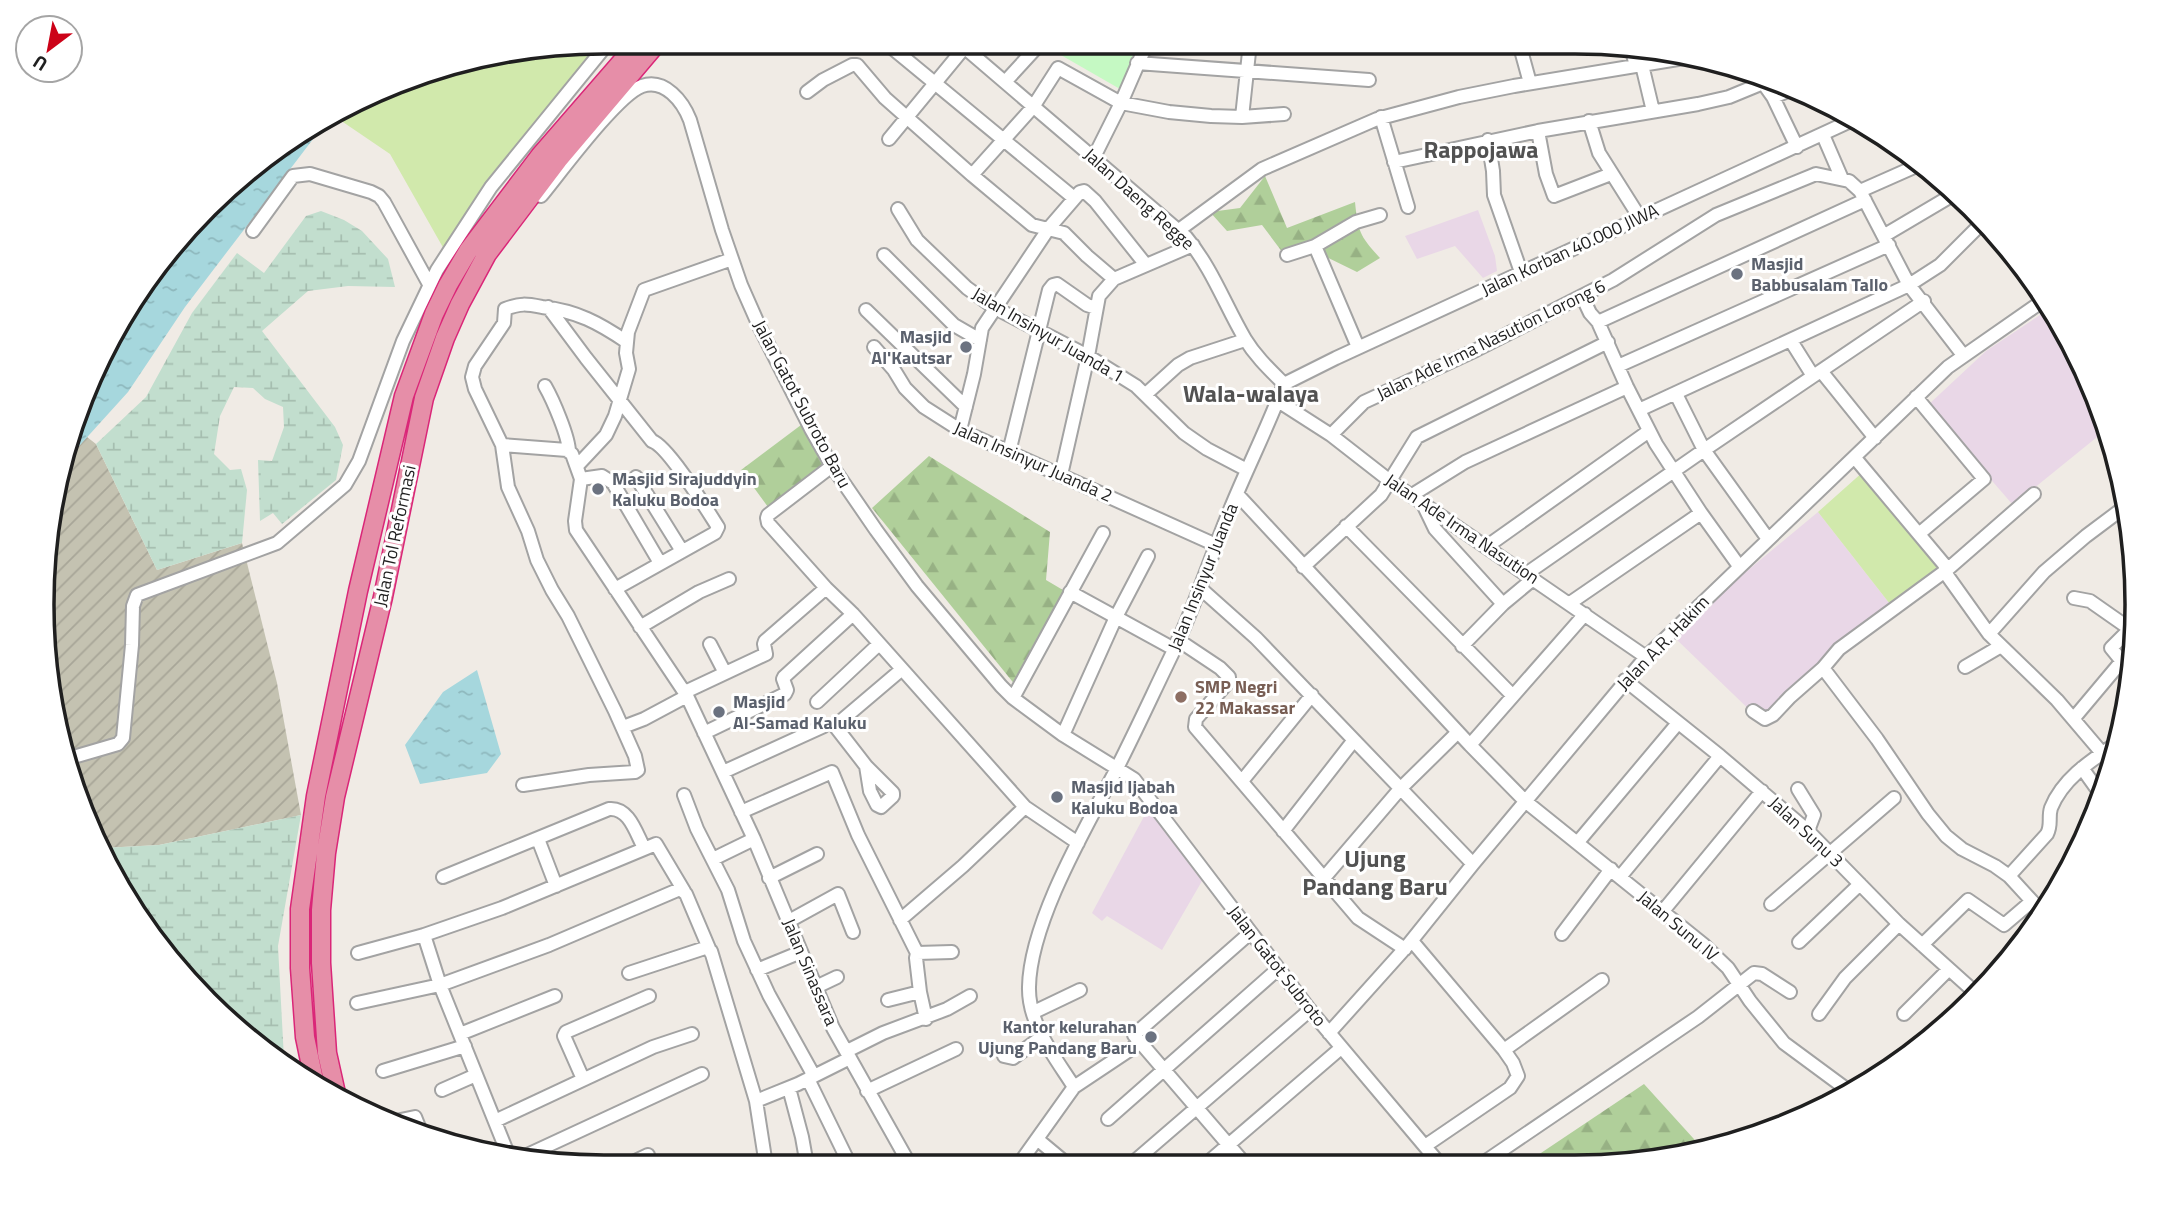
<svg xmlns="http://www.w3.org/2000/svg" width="2179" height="1209" viewBox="0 0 2179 1209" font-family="'Titillium Web',sans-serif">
<defs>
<pattern id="construction-furrows" width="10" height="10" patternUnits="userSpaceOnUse" patternTransform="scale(1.75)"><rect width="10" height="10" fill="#c4c2b1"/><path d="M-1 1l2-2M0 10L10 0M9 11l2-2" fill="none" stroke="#a8a698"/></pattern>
<pattern id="forest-firs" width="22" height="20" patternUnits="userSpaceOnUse" patternTransform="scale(1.75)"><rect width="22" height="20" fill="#b0cf9a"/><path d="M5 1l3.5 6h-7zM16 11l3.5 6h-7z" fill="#97b184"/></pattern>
<pattern id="wetland-marsh" width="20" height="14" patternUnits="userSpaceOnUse" patternTransform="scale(1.75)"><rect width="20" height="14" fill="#c2dece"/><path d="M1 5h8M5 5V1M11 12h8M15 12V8" fill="none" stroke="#a6beb0"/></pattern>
<pattern id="water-ripples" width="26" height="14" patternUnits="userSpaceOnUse" patternTransform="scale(1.75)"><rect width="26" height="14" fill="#a6d7dd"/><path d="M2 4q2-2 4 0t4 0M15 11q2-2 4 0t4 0" fill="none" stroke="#8eb8bd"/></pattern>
</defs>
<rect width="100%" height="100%" fill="#f0ebe5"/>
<path fill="#e9d7e7" d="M 1478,210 L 1495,256 L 1497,271 L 1483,278 L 1455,246 L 1417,259 L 1405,236 Z
M 2049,309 L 2079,356 L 2107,429 L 2013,505 L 1927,406 L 1986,351 Z
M 1818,512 L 1897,613 L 1799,682 L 1761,721 L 1675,638 L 1735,581 Z
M 1148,809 L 1202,881 L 1162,950 L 1107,916 L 1102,921 L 1092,913 Z"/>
<path fill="url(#construction-furrows)" d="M 87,437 L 96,444 L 157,570 L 242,543 L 277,683 L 301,815 L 159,845 L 103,848 L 85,819 L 43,641 L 61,466 Z"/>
<path fill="#d1e9ac" d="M 592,44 L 599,45 L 445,251 L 390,154 L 337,118 L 424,72 Z
M 1864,471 L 1950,574 L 1897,613 L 1818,512 Z"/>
<path fill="url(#forest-firs)" d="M 1265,176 L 1287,228 L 1355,202 C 1358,232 1360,236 1380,258 L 1357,272 L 1308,248 L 1286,257 L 1262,225 L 1227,231 L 1210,212 L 1240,208 Z
M 801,425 L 825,464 L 768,507 L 741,470 Z
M 929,456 L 1050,532 L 1046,580 L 1068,593 L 1016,686 L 872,508 Z
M 1644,1084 L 1703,1149 L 1648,1162 L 1526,1163 Z"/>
<path fill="url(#wetland-marsh)" d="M 321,211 L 344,220 L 362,231 L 388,259 L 395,287 L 348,286 L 308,291 L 262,331 L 335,427 L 343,445 L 336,480 L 282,524 L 273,513 L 260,521 L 258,460 L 272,461 L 284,427 L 283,407 L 265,399 L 253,388 L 234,387 L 220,416 L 214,454 L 230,470 L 241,469 L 247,490 L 242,543 L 157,570 L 96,444 L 146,397 L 192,313 L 237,253 L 264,273 L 306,216 Z
M 301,815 L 278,946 L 284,1059 L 181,975 L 103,848 L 159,845 Z"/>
<path fill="#c5f9c3" d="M 1040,43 L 1140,43 L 1120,89 Z"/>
<path fill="url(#water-ripples)" d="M 323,126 L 185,307 L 128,392 L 61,466 L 61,459 L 137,292 L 262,158 Z
M 477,670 L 501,754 L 487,773 L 420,784 L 405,745 L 443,692 Z"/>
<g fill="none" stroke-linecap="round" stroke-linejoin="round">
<g stroke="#a3a3a3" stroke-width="16">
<path id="minor" d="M 885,42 L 1074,198
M 958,42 L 1186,237 C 1212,268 1225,305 1245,339 C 1256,357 1270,370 1284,384
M 1519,43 L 1530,83
M 1631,47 L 1636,66
M 1137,63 L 1369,80
M 1642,65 L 1653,111
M 1005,82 L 1037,47
M 807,92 L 823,80 L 852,65 L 857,65 L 885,98 L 972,175 L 1032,225 L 1064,233 L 1087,256 L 1114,279
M 1773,97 L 1793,89
M 1242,117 L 1250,43
M 1381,117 L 1408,207
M 1589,121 L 1599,153 L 1640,218
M 1538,131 L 1546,174 L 1554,196 L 1611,174
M 1823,135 L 1842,179
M 889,139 L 964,48
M 1488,140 L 1493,171 L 1494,195 L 1521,272
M 1094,157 L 1121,103 L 1147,43
M 1394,162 L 1538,131 L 1698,104 L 1729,97 L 1763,83 L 1773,97 L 1797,147
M 972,175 L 1033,107 L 1058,68 L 1121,103 L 1169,112 L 1211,116 L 1242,117 L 1284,114
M 1860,191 L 1921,164
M 541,196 C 560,173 617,95 642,86 C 665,78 683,102 690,120 L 722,230 L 741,285 L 760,328 L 811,429 L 832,466 L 876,530 L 917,586 L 1001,686 L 1013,698 L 1063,735 L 1134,779 L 1310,1010 L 1439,1163
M 898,209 L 917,240 L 967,288 L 995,308 L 1088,356 L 1136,386 L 1184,433 L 1207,449 L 1247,470
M 1179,230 L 1262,169 L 1377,119 L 1459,97 L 1514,86 L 1684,58
M 253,231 L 293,176 L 310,174 L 371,192 L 379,196 L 384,202 L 429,284
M 1885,235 L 1956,193
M 1315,246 L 1356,222 L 1380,215
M 884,255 L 954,325 L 980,340
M 1287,255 L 1315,246 L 1358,347
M 1582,296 L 1590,313 L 1598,322 L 1627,387 L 1656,444 L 1701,513 L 1739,566
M 548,307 L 586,358 L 652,441 C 668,446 707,510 718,527 L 715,533 L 615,589
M 866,310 L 966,407
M 1598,322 L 1865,200
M 1791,341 L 1813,376
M 874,347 L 894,370 L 905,388 L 924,407 L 960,430 L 1216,545
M 1618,366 L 1889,245
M 1821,371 L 1875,438
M 1284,384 L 1336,358 L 1857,118
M 545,386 C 553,400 569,437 569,452
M 1146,394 L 1178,365 L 1190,358 L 1245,340
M 1676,394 L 1704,450 L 1768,539
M 1916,397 L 1984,479 L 1920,533
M 1278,401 L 1331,435 L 1390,481 L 1646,657
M 1639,410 L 1909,285 L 1940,265 L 1983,222
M 960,430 L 974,374 L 982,328 L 1049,228 L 1080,192 L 1084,191 L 1095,201 L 1146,265
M 1331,435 L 1364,402 L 1476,350 L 1613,280 L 1716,215 L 1816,174 L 1849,181 L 1860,191 L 1909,285 L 1963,355
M 502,445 L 567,450 L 572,454 L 581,479 L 575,521 L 576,530 L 687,696 L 754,839 L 833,1028 L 910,1165
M 1009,452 L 1049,290 L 1053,285 L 1057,284 L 1087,305 L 1096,308
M 1855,458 L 1948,569
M 577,466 L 606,435 L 615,416 L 629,369 L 626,353 L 628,332 L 644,290 L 732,259
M 832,466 L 768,515 L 767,518 L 768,523 L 826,588 L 853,614 L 1025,807 L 1078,843
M 1061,475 L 1088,356 L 1099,296 L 1114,279 L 1193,245
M 636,477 L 682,551
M 581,479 L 602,476 L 613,483 L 660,563
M 1237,494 L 1470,745 L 1525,801 L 1704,945 L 1728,968 L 1750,1001 L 1784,1043 L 1849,1091
M 1412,495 L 1465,462 L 1627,387
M 1423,504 L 1435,529 L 1503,604
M 1346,526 L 1513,696
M 1486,547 L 1649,431
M 1303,567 L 1381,495 L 1417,437 L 1608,342
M 1944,571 L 1989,634 L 2057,700 L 2102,753
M 1526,574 L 1704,450 L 1924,301
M 1200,588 L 1256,638 L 1473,864
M 1070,592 L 1174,649
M 2074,598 L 2090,601 L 2130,629
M 1570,603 L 1701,513
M 640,627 L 699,592 L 729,579
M 1989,634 L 2044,572 L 2086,536 L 2126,506
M 1178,640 L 1220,668 L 1229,677 L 1229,681 L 1196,719 L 1195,727 L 1358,918 L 1405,949
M 710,644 L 725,673
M 1462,646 L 1503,604 L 1533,579
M 1965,667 L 2001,646
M 1823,668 L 1877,739 L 1928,814 L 1946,836 L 1962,849 L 1995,866 L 2009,876 L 2042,912
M 1625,680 L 1720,756 L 1808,831 L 1899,924 L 1978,995
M 685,692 L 766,654 L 764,644 L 765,641 L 826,588
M 1013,698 L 1103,533
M 817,702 L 879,644
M 1753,711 L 1765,719 L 1773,715 L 1790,697 L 1823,668 L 1839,649 L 1948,569 L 2034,494
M 2074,718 L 2121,662 L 2120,659 L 2111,648 L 2134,625
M 623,727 L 644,719 L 687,696
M 704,733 L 785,694 L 787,690 L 783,679 L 784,677 L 853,614
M 1063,735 L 1116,617 L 1148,556
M 1470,745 L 1585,614
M 70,758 L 118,744 L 123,738 L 132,645 L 133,606 L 137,595 L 277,543 L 345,485 L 359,461 L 403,341 L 437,270 L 491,187 L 609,42
M 866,766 L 893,793 L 893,796 L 881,807 L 877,805 L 870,791 L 866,766 L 835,726 L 901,670
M 2082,768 L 2102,796
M 723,772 L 824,726
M 1242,781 L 1312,695
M 523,785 L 589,775 L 635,772 L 638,770 L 635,756 L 615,711 L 568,616 L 552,590 L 537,560 L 528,531 L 508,487 L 502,445 L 475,389 L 472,377 L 475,366 L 504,323 L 505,309 C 521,303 526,304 542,307 C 577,311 599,323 627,342
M 1798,789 L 1814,815 L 1808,831
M 684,795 L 697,829 L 728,890 L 744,941 L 769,995 L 814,1076
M 741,812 L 832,772 L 858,835 L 917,953 L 916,958 L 920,992 L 926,1019
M 1283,831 L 1354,740
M 538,839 L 556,886
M 1578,842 L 1678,723
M 713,859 L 754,839
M 2009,876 L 2047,834 C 2052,825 2048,817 2051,808 C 2063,778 2092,760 2117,743
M 443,877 L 609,809 C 629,807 636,833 644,848
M 1620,877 L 1720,756
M 769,878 L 817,854
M 1323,879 L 1400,789 L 1458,732
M 1771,904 L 1894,798
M 1663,911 L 1762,791
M 900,920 L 963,866 L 1025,807
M 789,921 L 838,894 L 853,932
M 1562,934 L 1611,869
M 424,935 L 502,908 L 656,844 L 684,891
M 1412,941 L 1504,1050 L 1513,1063 L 1518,1076 L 1510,1088 L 1425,1146
M 1799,942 L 1860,884
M 1922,945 L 1968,900 L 2004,925 L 2032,901
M 358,953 L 424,935 L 440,985 L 549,945 L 680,889 L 686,894 L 711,953
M 917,953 L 952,952
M 757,970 L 801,952
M 629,973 L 705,948 L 711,951 L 756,1101 L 766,1165
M 816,987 L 837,977
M 888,1000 L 920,992
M 357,1003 L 440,985 L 508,1154
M 1034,1012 L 1080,990
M 1819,1014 L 1845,978 L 1899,924
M 1904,1014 L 1949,969
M 1329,1033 L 1408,945 L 1473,864 L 1646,657 L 1948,367 L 2044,300
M 460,1034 L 555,996
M 1504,1050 L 1602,980
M 847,1051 L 883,1033 L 947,1009 L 970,996
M 1004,1056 L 1013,1058 L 1043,1036
M 383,1071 L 465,1046
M 583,1079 L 564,1036 L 566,1032 L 649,996
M 808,1079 L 850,1165
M 1074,1087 C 1055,1057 1028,1024 1029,987 C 1030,923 1085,829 1115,772 C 1136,731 1155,689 1175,648 C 1196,603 1211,556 1230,510 C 1247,468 1268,427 1284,384
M 789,1088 L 802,1137 L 807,1165
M 442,1090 L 476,1075
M 867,1091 L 956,1049
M 756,1101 L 798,1084 L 850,1058
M 1108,1119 L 1278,969
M 495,1121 L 653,1047 L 692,1034
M 391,1122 L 415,1117 L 423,1137
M 1037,1139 L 1067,1164
M 523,1157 L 702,1074
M 1136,1160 L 1310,1010
M 1483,1163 L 1698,1017 L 1754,973 L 1762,974 L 1790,992
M 1019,1164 L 1074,1087 L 1140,1043
M 1206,1164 L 1341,1048
M 1245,1164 L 1134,1035 L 1250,933
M 625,1166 L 648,1155"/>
</g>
<g stroke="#da2678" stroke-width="21">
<path id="highway" d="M 315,1085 L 305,1037 L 300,968 L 300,909 L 316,796 L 358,591 L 404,396 L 434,314 L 448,285 L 468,251 L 540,156 L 639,42
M 337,1098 L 327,1053 L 321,963 L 321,910 L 326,853 L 335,797 L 383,597 L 424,398 L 445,338 L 460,304 L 487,254 L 558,160 L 658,42"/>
</g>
<use href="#minor" stroke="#fff" stroke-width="12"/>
<use href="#highway" stroke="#e68ea8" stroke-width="18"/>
</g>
<g fill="#6b7280" stroke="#fff" stroke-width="2.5">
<circle cx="1737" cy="274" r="7"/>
<circle cx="966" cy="347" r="7"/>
<circle cx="598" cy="489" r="7"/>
<circle cx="719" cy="712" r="7"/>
<circle cx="1057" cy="797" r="7"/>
<circle cx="1151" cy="1037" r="7"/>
</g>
<circle fill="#8d6e63" stroke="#fff" stroke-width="2.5" cx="1181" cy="697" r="7"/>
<g text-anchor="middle" stroke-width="6" stroke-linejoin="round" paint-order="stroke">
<g font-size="18" fill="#1f1f1f" stroke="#fff">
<text transform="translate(1139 199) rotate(42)" y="6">Jalan Daeng Regge</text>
<text transform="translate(1570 250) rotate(-25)" y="6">Jalan Korban 40.000 JIWA</text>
<text transform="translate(1048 335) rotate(30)" y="6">Jalan Insinyur Juanda 1</text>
<text transform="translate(1491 340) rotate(-26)" y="6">Jalan Ade Irma Nasution Lorong 6</text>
<text transform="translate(802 404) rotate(62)" y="6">Jalan Gatot Subroto Baru</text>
<text transform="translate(1033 462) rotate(24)" y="6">Jalan Insinyur Juanda 2</text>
<text transform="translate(1462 529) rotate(34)" y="6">Jalan Ade Irma Nasution</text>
<text transform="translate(395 536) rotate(-78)" y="6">Jalan Tol Reformasi</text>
<text transform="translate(1203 577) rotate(-68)" y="6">Jalan Insinyur Juanda</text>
<text transform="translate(1663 643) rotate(-46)" y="6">Jalan A.R. Hakim</text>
<text transform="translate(1806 832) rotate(43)" y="6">Jalan Sunu 3</text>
<text transform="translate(1678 926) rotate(40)" y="6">Jalan Sunu IV</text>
<text transform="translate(1277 966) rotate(52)" y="6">Jalan Gatot Subroto</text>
<text transform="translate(810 972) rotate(67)" y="6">Jalan Sinassara</text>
</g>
<g font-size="18" font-weight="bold" fill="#5b616d" stroke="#fff" text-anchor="start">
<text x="1751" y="270">Masjid<tspan x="1751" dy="21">Babbusalam Tallo</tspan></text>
<text x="952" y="343" text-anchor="end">Masjid<tspan x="952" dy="21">Al'Kautsar</tspan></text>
<text x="612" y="485">Masjid Sirajuddyin<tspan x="612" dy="21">Kaluku Bodoa</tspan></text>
<text x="733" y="708">Masjid<tspan x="733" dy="21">Al-Samad Kaluku</tspan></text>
<text x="1071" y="793">Masjid Ijabah<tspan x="1071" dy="21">Kaluku Bodoa</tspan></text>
<text x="1137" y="1033" text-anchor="end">Kantor kelurahan<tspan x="1137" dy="21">Ujung Pandang Baru</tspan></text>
</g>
<g font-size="18" font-weight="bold" fill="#785e54" stroke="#fff" text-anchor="start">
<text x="1195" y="693">SMP Negri<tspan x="1195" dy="21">22 Makassar</tspan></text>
</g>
<g font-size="24" font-weight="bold" fill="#525252" stroke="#fff">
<text x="1481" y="158">Rappojawa</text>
<text x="1251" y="402">Wala-walaya</text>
<text x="1375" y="867">Ujung<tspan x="1375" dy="28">Pandang Baru</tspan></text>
</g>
</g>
<path d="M0 0H2179V1209H0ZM604 54H1575A550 550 0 0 1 2125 604V605A550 550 0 0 1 1575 1155H604A550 550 0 0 1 54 605V604A550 550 0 0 1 604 54Z" fill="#fff" fill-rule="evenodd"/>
<path fill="none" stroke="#1f1f1f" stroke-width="3.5" d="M604 54H1575A550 550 0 0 1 2125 604V605A550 550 0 0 1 1575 1155H604A550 550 0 0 1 54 605V604A550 550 0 0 1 604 54Z"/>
<g transform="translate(49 49) rotate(212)"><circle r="33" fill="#ffffff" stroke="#a5a5a5" stroke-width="2"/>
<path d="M0-5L12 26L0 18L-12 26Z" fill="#cc0218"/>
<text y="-10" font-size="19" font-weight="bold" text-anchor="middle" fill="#1f1f1f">U</text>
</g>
</svg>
